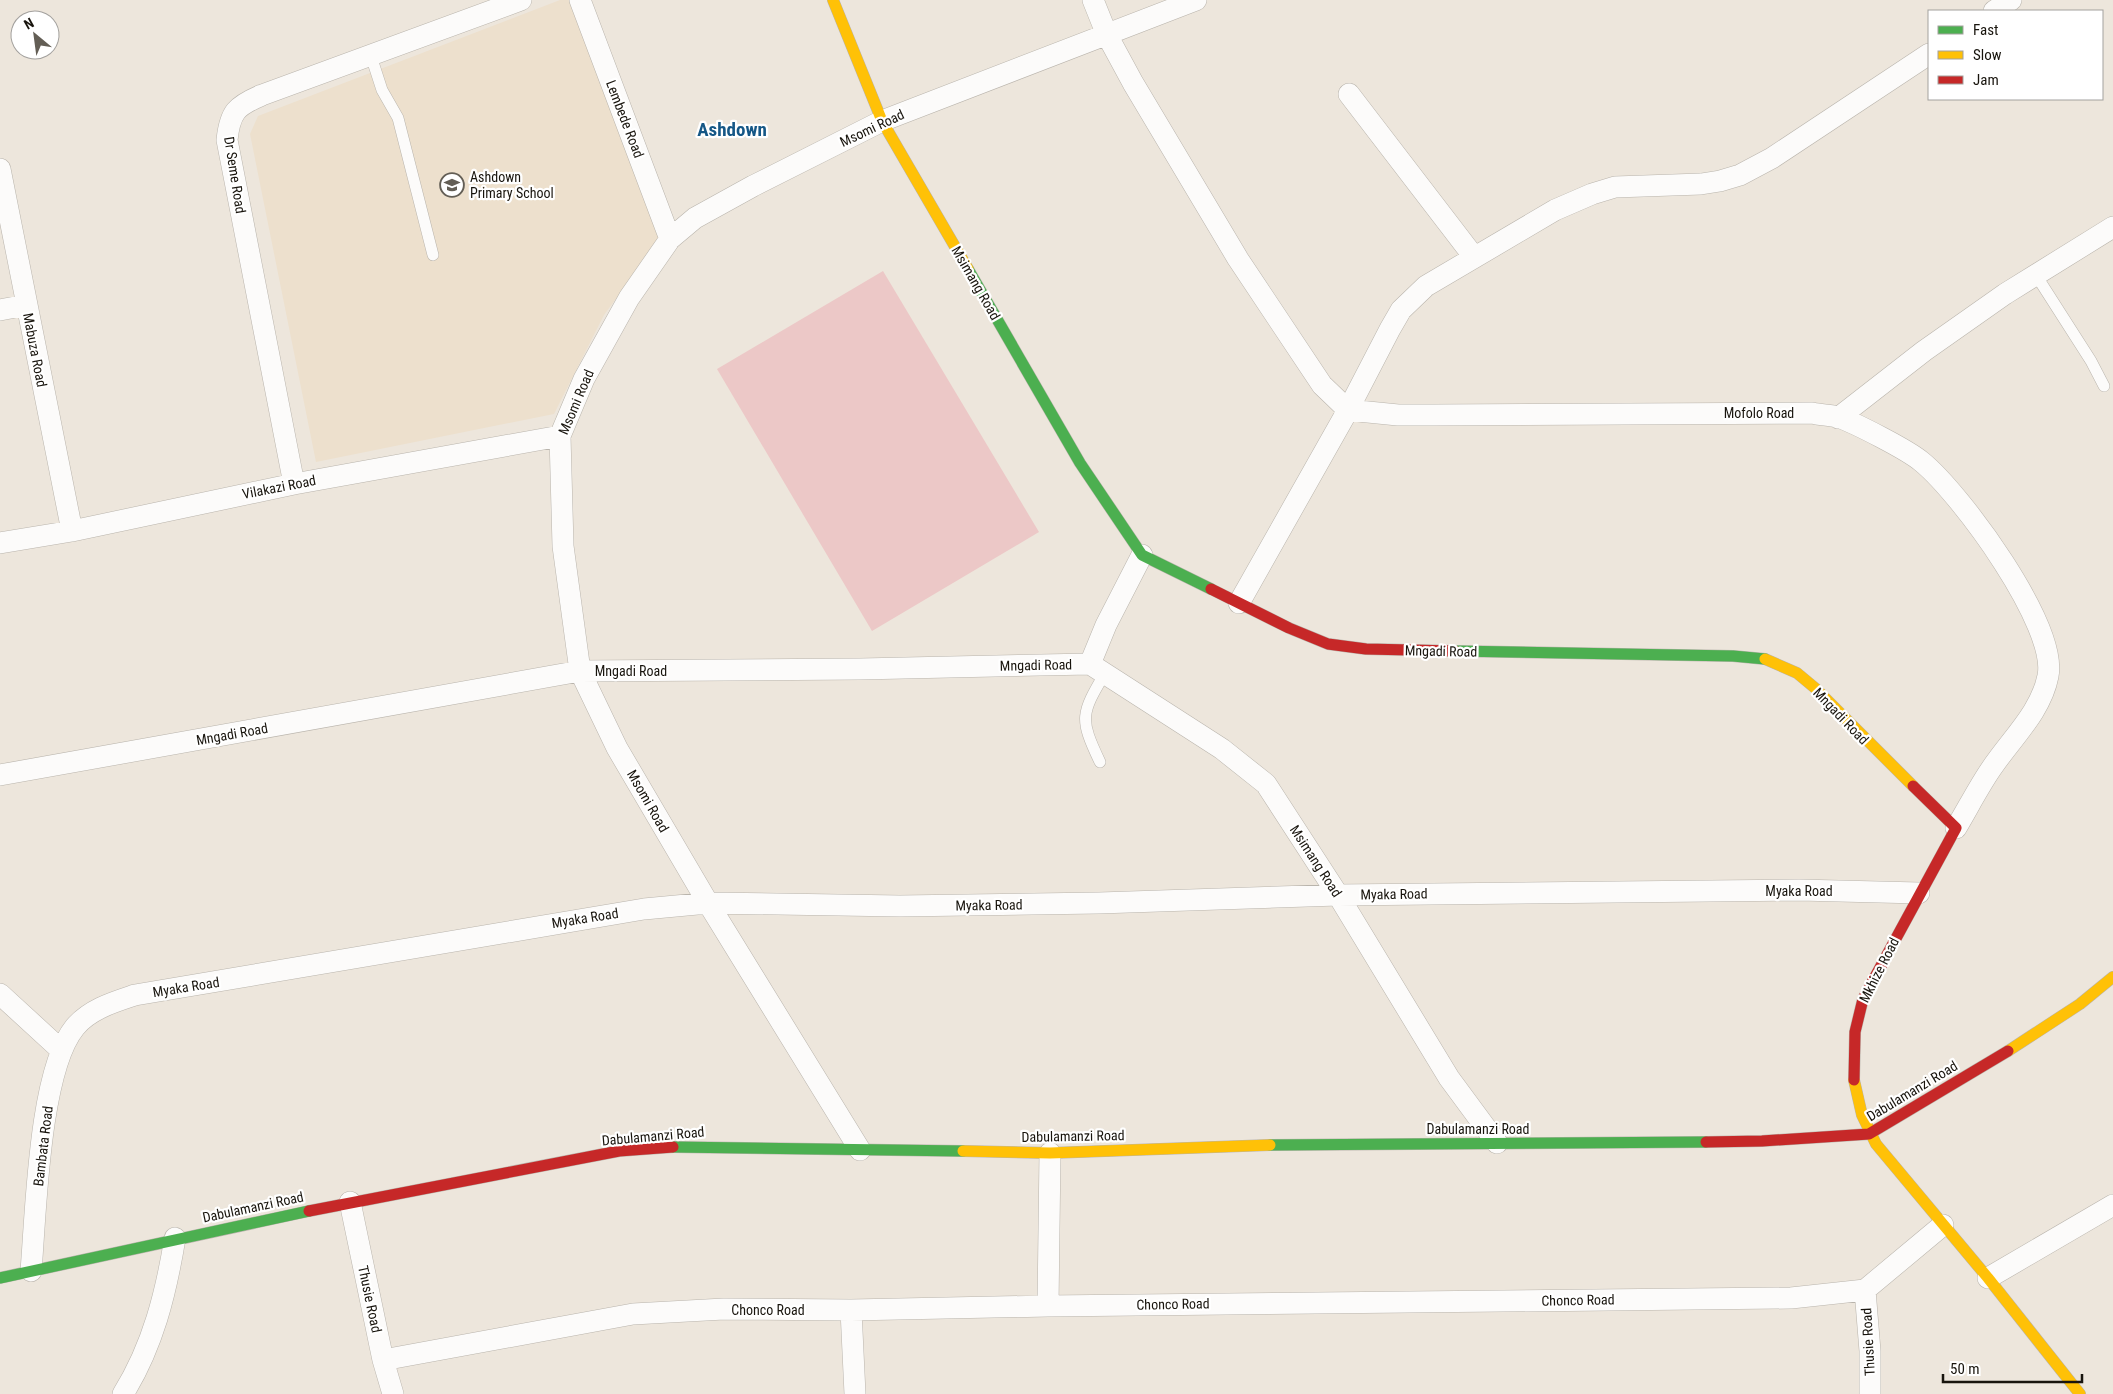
<svg xmlns="http://www.w3.org/2000/svg" width="2113" height="1394" viewBox="0 0 2113 1394" font-family="'Roboto Condensed',sans-serif">
<rect width="100%" height="100%" fill="#ede6dc"/>
<path fill="#ede0cd" d="M 560,0 L 572,0 L 662,236 L 604,315 L 554,414 L 316,462 L 250,134 L 258,116 Z"/>
<path fill="#ecc8c7" d="M 883,271 L 1039,532 L 872,631 L 717,369 Z"/>
<g fill="none" stroke-linecap="round" stroke-linejoin="round">
<g stroke="#b9b4ac" stroke-width="12">
<path id="lane" d="M 371,56 L 382,90 L 398,118 L 433,255
M 2036,275 L 2091,361 L 2104,386
M 1100,762 C 1079,718 1081,714 1105,673"/>
</g>
<g stroke="#b9b4ac" stroke-width="22">
<path id="street" d="M 580,0 L 670,239
M 1093,0 L 1107,35 L 1133,83 L 1238,259 L 1322,385 L 1348,410
M 1994,11 L 2011,0
M 1349,94 L 1474,257
M 0,169 L 72,531
M 0,310 L 26,305
M 1348,410 L 1398,415 L 1434,415 L 1812,413 C 1820,415 1830,415 1838,417 C 1855,423 1908,450 1922,462 C 1961,494 2058,626 2048,676 C 2041,712 2011,739 1991,769 C 1978,788 1968,808 1956,828
M 1838,418 L 1924,351 L 2005,294 L 2113,227
M 294,484 L 227,140 C 230,112 236,106 262,95 L 521,0
M 0,543 L 72,531 L 294,484 L 560,436
M 1239,603 L 1348,410 L 1390,329 L 1401,310 L 1426,286 L 1555,210 L 1592,194 L 1615,187 L 1701,184 L 1720,181 L 1740,175 L 1772,158 L 1929,54
M 1090,664 L 1222,749 L 1266,784 L 1338,895 L 1449,1078 L 1497,1143
M 1090,664 L 1106,625 L 1142,555
M 0,775 L 580,671 L 860,669 L 1090,664
M 0,994 L 61,1050
M 860,1150 L 708,903 L 617,748 L 580,671 L 563,546 L 560,436 L 584,379 L 629,298 L 670,239 L 695,218 L 753,186 L 882,121 L 1196,0
M 350,1202 L 383,1360 L 393,1394
M 31,1271 C 36,1212 39,1071 75,1027 C 90,1009 114,1002 135,995 L 644,909 L 708,903 L 900,906 L 1099,903 L 1338,895 L 1799,890 L 1919,893
M 1988,1278 L 2113,1205
M 1865,1290 L 1870,1351 L 1870,1394
M 1048,1306 L 1050,1153
M 851,1310 L 855,1394
M 383,1360 L 633,1314 L 724,1309 L 851,1310 L 1048,1306 L 1791,1298 L 1865,1290 L 1943,1225
M 123,1394 C 153,1346 166,1293 175,1238"/>
</g>
<g stroke="#b9b4ac" stroke-width="12">
<path id="fast" d="M 968,269 L 1080,463 L 1142,555 L 1211,589
M 1455,651 L 1733,656 L 1765,659
M 1270,1145 L 1706,1142
M 673,1147 L 963,1151
M 0,1278 L 309,1211"/>
</g>
<g stroke="#b9b4ac" stroke-width="12">
<path id="slow" d="M 833,0 L 882,121 L 968,269
M 1765,659 L 1797,673 L 1815,688 L 1913,786
M 2008,1051 L 2080,1004 L 2113,977
M 1854,1080 L 1862,1115 L 1876,1144 L 1988,1278 L 2080,1394
M 963,1151 L 1050,1153 L 1270,1145"/>
</g>
<g stroke="#b9b4ac" stroke-width="12">
<path id="jam" d="M 1211,589 L 1289,628 L 1328,644 L 1366,649 L 1455,651
M 1854,1080 L 1855,1032 L 1863,999 L 1956,828 L 1913,786
M 1706,1142 L 1762,1141 L 1869,1134 L 2008,1051
M 309,1211 L 619,1151 L 673,1147"/>
</g>
<use href="#lane" stroke="#fcfbfa" stroke-width="11"/>
<use href="#street" stroke="#fcfbfa" stroke-width="21"/>
<use href="#fast" stroke="#4caf50" stroke-width="11"/>
<use href="#slow" stroke="#ffc107" stroke-width="11"/>
<use href="#jam" stroke="#c62828" stroke-width="11"/>
</g>
<defs>
<g id="school-ring" transform="scale(1.25)"><circle r="9.5" fill="#fff" stroke="#635e55" stroke-width="1.5"/><path d="M0-5L7-2L0 1L-7-2ZM-4 1L0 2.5L4 1V4Q0 6-4 4Z" fill="#635e55"/></g>
</defs>
<g fill-rule="evenodd">
<use href="#school-ring" x="452" y="185"/>
</g>
<g text-anchor="middle" stroke-width="4.5" stroke-linejoin="round" paint-order="stroke">
<g font-size="14" fill="#18140d" stroke="#fff">
<text transform="translate(625 119) rotate(69)" y="5">Lembede Road</text>
<text transform="translate(872 128) rotate(-25)" y="5">Msomi Road</text>
<text transform="translate(235 175) rotate(81)" y="5">Dr Seme Road</text>
<text transform="translate(976 283) rotate(60)" y="5">Msimang Road</text>
<text transform="translate(35 350) rotate(79)" y="5">Mabuza Road</text>
<text transform="translate(576 402) rotate(-67)" y="5">Msomi Road</text>
<text x="1759" y="418">Mofolo Road</text>
<text transform="translate(279 487) rotate(-11)" y="5">Vilakazi Road</text>
<text transform="translate(1441 651) rotate(1)" y="5">Mngadi Road</text>
<text transform="translate(1036 665) rotate(-1)" y="5">Mngadi Road</text>
<text x="631" y="676">Mngadi Road</text>
<text transform="translate(1841 716) rotate(46)" y="5">Mngadi Road</text>
<text transform="translate(232 734) rotate(-10)" y="5">Mngadi Road</text>
<text transform="translate(648 801) rotate(60)" y="5">Msomi Road</text>
<text transform="translate(1316 861) rotate(57)" y="5">Msimang Road</text>
<text x="1799" y="896">Myaka Road</text>
<text transform="translate(1394 894) rotate(-1)" y="5">Myaka Road</text>
<text transform="translate(989 905) rotate(-1)" y="5">Myaka Road</text>
<text transform="translate(585 918) rotate(-9)" y="5">Myaka Road</text>
<text transform="translate(1879 970) rotate(-63)" y="5">Mkhize Road</text>
<text transform="translate(186 987) rotate(-9)" y="5">Myaka Road</text>
<text transform="translate(1912 1091) rotate(-31)" y="5">Dabulamanzi Road</text>
<text x="1478" y="1134">Dabulamanzi Road</text>
<text transform="translate(653 1136) rotate(-5)" y="5">Dabulamanzi Road</text>
<text transform="translate(1073 1136) rotate(-1)" y="5">Dabulamanzi Road</text>
<text transform="translate(43 1146) rotate(-83)" y="5">Bambata Road</text>
<text transform="translate(253 1207) rotate(-12)" y="5">Dabulamanzi Road</text>
<text transform="translate(370 1299) rotate(78)" y="5">Thusie Road</text>
<text transform="translate(1578 1300) rotate(-1)" y="5">Chonco Road</text>
<text transform="translate(1173 1304) rotate(-1)" y="5">Chonco Road</text>
<text x="768" y="1315">Chonco Road</text>
<text transform="translate(1868 1342) rotate(-93)" y="5">Thusie Road</text>
</g>
<g font-size="14" fill="#18140d" stroke="#fff" text-anchor="start">
<text x="470" y="182">Ashdown<tspan x="470" dy="16">Primary School</tspan></text>
</g>
<g font-size="19" font-weight="bold" fill="#155786" stroke="#fff">
<text x="732" y="136">Ashdown</text>
</g>
</g>
<rect x="1928" y="10" width="175" height="90" fill="#ffffff" stroke="#a3a19e"/>
<rect x="1938" y="26" width="25" height="8" fill="#4caf50" stroke="#a3a19e"/>
<text x="1973" y="35" font-size="15" fill="#18140d">Fast</text>
<rect x="1938" y="51" width="25" height="8" fill="#ffc107" stroke="#a3a19e"/>
<text x="1973" y="60" font-size="15" fill="#18140d">Slow</text>
<rect x="1938" y="76" width="25" height="8" fill="#c62828" stroke="#a3a19e"/>
<text x="1973" y="85" font-size="15" fill="#18140d">Jam</text>
<g transform="translate(35 35) rotate(331)"><circle r="24" fill="#ffffff" stroke="#a3a19e"/>
<path d="M0-4L9 19L0 12L-9 19Z" fill="#635e55"/>
<text y="-8" font-size="14" font-weight="bold" text-anchor="middle" fill="#18140d">N</text>
</g>
<path d="M1943 1374v8h139v-8" fill="none" stroke="#18140d" stroke-width="2.5"/>
<text x="1950" y="1374" font-size="15" fill="#18140d" stroke="#ffffff" stroke-width="4" paint-order="stroke">50 m</text>
</svg>
